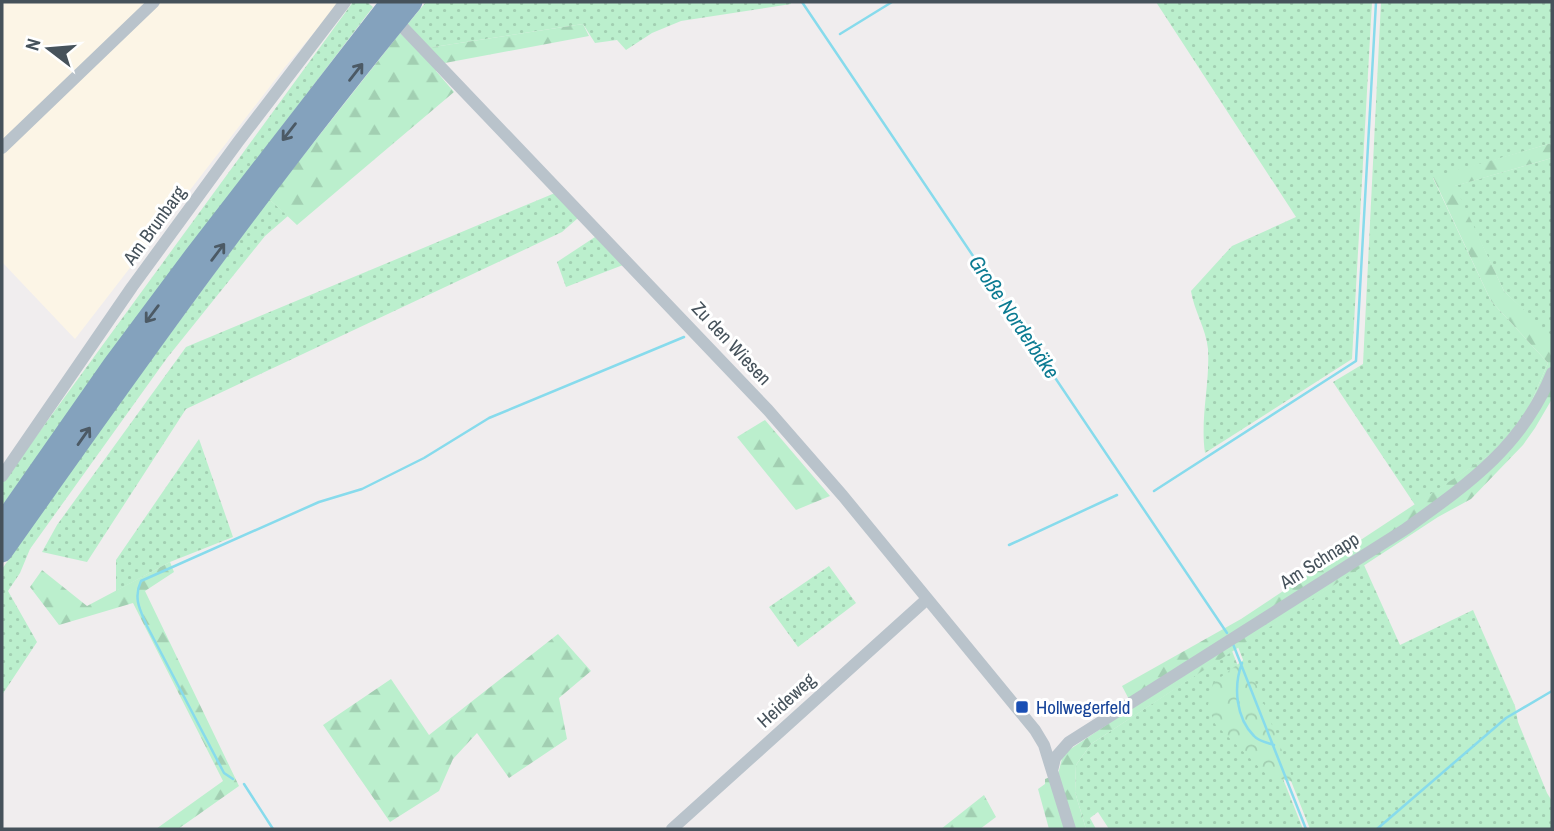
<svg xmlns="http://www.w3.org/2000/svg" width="1554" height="831" viewBox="0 0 1554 831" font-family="'Archivo Narrow',sans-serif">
<defs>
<pattern id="grass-dots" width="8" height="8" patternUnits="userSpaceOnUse" patternTransform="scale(1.75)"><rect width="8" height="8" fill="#bbefcd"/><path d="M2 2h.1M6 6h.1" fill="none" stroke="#a2cfb2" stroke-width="1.8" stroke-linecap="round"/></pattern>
<pattern id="forest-firs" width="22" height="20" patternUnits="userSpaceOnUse" patternTransform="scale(1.75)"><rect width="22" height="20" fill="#bbefcd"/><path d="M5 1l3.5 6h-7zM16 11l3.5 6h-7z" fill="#a2cfb2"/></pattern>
<pattern id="park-crowns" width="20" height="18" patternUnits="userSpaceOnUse" patternTransform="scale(1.75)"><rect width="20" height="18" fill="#bbefcd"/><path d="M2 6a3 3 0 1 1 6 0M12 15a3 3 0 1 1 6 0" fill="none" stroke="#a2cfb2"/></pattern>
</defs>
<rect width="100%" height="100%" fill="#f0edee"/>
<path fill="#fcf5e6" d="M 2,2 L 340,2 L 285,67 L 75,339 L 2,262 Z"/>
<path fill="url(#grass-dots)" d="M 353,2 L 367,2 L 373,7 L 127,330 L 2,506 L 2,483 Z
M 426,2 L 790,2 L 791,4 L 681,21 L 652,33 L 626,50 L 617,40 L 595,43 L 583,24 L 427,48 L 406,26 Z
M 1156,2 L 1372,2 L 1352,359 L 1205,453 C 1200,418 1210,384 1208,349 C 1206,328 1194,311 1191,291 L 1232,246 L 1296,217 Z
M 1381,2 L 1552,2 L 1552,143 L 1433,178 L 1491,301 L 1548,363 L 1523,421 L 1500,448 L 1415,505 L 1333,382 L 1363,364 Z
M 1552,158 L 1552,338 L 1504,291 L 1454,186 Z
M 555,193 L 578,218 L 562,232 L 186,409 L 87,562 L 42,552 L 57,525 L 186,347 Z
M 269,199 L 288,216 L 265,236 L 167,358 L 30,549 L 20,573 L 8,591 L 37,642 L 2,695 L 2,569 L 109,417 Z
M 595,237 L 623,265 L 566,287 L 557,262 Z
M 199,439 L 233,537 L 170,562 L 116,591 L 116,560 Z
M 1364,565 L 1400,645 L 1473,610 L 1515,706 L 1518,722 L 1547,793 L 1552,801 L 1552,829 L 1310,829 L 1238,647 Z
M 829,566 L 856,603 L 798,647 L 769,607 Z
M 1232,651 L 1303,829 L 1109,829 L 1098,812 L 1090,818 L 1096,829 L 1086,829 L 1075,792 L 1076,765 L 1091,744 Z"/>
<path fill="url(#forest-firs)" d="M 583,24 L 589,36 L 445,63 L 436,71 L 454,92 L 297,225 L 269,199 L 400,33 L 420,52 L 427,48 Z
M 1552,143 L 1552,158 L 1455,186 L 1504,291 L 1552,336 L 1552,399 L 1535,428 L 1523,445 L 1471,499 L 1438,517 L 1091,744 L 1076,765 L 1075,792 L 1086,829 L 1049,829 L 1038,789 L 1045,784 L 1045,779 L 1058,774 L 1062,759 L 1069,750 L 1133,707 L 1122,686 L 1241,619 L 1500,448 L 1523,421 L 1548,363 L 1491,301 L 1433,177 Z
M 765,420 L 830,496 L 796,510 L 737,437 Z
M 170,562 L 174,572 L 145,591 L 239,786 L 178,829 L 156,829 L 223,781 L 133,603 L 59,625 L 30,587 L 42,570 L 87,606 Z
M 558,634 L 591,671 L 559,698 L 567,739 L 509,778 L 477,733 L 453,759 L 439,791 L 390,822 L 323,725 L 391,679 L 429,735 Z
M 984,795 L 996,817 L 980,829 L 941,829 Z"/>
<path fill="url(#park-crowns)" d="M 1246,658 L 1294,782 L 1268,776 L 1215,724 L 1208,705 L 1213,683 Z"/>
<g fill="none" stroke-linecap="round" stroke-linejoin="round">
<path stroke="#87dbec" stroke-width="2.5" d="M 802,2 L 1227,633
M 840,34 L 892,2
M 1154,491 L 1356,361 L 1376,2
M 1009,545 L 1117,495
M 1233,644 L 1306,829
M 1242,663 C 1233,687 1236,718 1254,736 C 1258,741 1268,743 1274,745
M 233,779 L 224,773 L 147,626 C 140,610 133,598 141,581 L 319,502 L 362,489 L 424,458 L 489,418 L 684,337
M 244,784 L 273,829
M 1377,829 L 1506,718 L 1552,691"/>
<path stroke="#b9c3cb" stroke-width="12" d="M 394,18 L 768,410 L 843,496 L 1035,730 L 1044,745 L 1070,829
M 2,148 L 154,2
M 2,476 L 132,287 L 238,142 L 345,2
M 1052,771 L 1055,758 L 1069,742 L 1404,530 C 1468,484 1522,447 1552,373
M 672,829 L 926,600"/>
<path stroke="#84a2bd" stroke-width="21" d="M 2,524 L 113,365 L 195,255 L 391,2
M 2,552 C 134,365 267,178 412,2"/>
</g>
<defs><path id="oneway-shaft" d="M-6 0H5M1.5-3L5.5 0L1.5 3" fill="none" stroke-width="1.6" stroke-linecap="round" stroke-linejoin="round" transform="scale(1.75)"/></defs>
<g stroke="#4c5a65">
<use href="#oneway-shaft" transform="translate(356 72) rotate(-52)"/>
<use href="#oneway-shaft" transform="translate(289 132) rotate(128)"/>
<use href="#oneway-shaft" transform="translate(218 252) rotate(-53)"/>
<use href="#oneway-shaft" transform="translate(152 314) rotate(127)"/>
<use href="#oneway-shaft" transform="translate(84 436) rotate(-55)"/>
</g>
<rect fill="#1a4fb4" stroke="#fff" stroke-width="2.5" x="1015" y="700" width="14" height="14" rx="3.5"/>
<g text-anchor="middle" stroke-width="6" stroke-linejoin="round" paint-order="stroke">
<g font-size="19" fill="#46525b" stroke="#fff">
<text transform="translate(154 225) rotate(-54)" y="7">Am Brunbarg</text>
<text transform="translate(732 343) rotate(47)" y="7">Zu den Wiesen</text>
<text transform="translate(1319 560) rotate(-32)" y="7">Am Schnapp</text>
<text transform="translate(786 700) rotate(-42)" y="7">Heideweg</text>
</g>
<g font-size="19" fill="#164399" stroke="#fff" text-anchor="start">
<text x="1036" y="714">Hollwegerfeld</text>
</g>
<g font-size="21" font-style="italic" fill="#0c7b92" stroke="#fff">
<text transform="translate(1014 317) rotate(56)" y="7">Große Norderbäke</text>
</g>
</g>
<rect width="1554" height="831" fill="none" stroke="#46525b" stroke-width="7"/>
<g transform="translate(49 49) rotate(286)" stroke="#ffffff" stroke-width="5" paint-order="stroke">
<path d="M0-5L12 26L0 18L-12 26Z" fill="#46525b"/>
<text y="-10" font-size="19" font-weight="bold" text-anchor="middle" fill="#46525b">N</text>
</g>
</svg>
